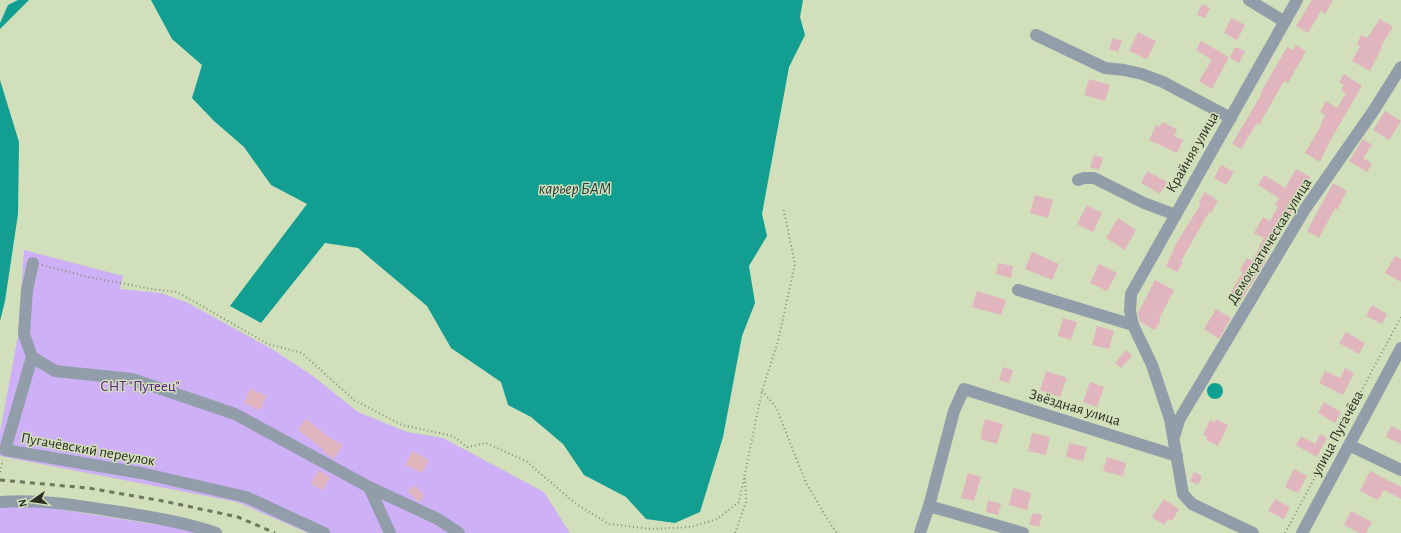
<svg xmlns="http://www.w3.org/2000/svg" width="1401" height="533" viewBox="0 0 1401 533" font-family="'Alegreya Sans',sans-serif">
<rect width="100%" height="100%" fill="#d1dfba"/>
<path fill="#ceb0f6" d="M 24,250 L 123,276 L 120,289 L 161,293 L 186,302 L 272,349 L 313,376 L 358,412 L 407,432 L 443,438 L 544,492 L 570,533 L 308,533 L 237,502 L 0,456 L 0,432 L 18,336 Z
M 13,502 L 191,530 L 200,533 L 0,533 L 0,506 Z"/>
<path fill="#129f91" d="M 18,0 L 29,0 L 0,29 L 0,23 L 8,5 Z
M 151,0 L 803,0 L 800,17 L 805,35 L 789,67 L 762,214 L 767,236 L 749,266 L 755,303 L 742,336 L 723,437 L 700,512 L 675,523 L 646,519 L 626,497 L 584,475 L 563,444 L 531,417 L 508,405 L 501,382 L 451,348 L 427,306 L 358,248 L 325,243 L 261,323 L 230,306 L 307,204 L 271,185 L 244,147 L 214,121 L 192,98 L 202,65 L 172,39 Z
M 0,80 L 19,142 L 18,214 L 5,301 L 0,321 Z
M1207 391a8 8 0 1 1 16 0a8 8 0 1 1-16 0Z"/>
<path fill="#e0b5be" d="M 1312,0 L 1333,0 L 1325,14 L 1321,11 L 1308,33 L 1296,26 Z
M 1202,4 L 1210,8 L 1205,18 L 1197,15 Z
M 1231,18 L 1245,25 L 1237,40 L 1224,33 Z
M 1380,19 L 1393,27 L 1381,46 L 1382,47 L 1370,71 L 1352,61 L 1360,46 L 1357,44 L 1361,35 L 1367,38 Z
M 1138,32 L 1156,41 L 1147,59 L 1129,51 Z
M 1113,38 L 1122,41 L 1118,52 L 1109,49 Z
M 1201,41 L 1229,57 L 1212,89 L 1199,81 L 1212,60 L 1196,50 Z
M 1296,45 L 1306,51 L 1288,83 L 1284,81 L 1259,125 L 1257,123 L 1241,149 L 1232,144 L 1261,95 L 1260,94 L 1287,47 L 1293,50 Z
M 1235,47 L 1245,51 L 1239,63 L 1230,58 Z
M 1344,74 L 1362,86 L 1330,141 L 1320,162 L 1305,153 L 1322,124 L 1321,123 L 1325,115 L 1320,112 L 1326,101 L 1337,108 L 1346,93 L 1341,90 L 1344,85 L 1339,82 Z
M 1089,79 L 1110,85 L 1105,101 L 1084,95 Z
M 1385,111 L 1401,121 L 1389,140 L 1373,130 Z
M 1162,122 L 1177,129 L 1174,136 L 1183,140 L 1177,153 L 1149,140 L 1156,125 L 1160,127 Z
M 1363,139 L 1372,145 L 1363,158 L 1372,164 L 1367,172 L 1349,161 Z
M 1094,155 L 1103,158 L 1099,170 L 1090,167 Z
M 1221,165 L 1234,172 L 1226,185 L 1214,178 Z
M 1296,169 L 1310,177 L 1265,260 L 1266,260 L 1239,304 L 1228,297 L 1243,272 L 1240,270 L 1247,258 L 1252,261 L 1260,246 L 1259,246 L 1264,238 L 1254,233 L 1263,217 L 1270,221 L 1278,207 L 1275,205 L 1279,198 L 1258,185 L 1264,175 L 1285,188 Z
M 1147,171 L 1167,182 L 1160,194 L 1141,183 Z
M 1333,183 L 1347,191 L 1337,210 L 1335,208 L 1319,238 L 1307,231 Z
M 1205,192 L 1218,201 L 1211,213 L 1209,212 L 1181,261 L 1183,262 L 1177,272 L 1166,266 L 1177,242 L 1201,204 L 1199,202 Z
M 1035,195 L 1053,200 L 1048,218 L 1030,213 Z
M 1087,205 L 1102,213 L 1093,232 L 1077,224 Z
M 1118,218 L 1136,230 L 1125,250 L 1106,238 Z
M 1032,252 L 1059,264 L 1052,280 L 1025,269 Z
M 1395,256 L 1401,259 L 1401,282 L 1385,273 Z
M 998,263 L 1013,266 L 1011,278 L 996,274 Z
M 1099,264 L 1117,273 L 1107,291 L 1090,283 Z
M 1155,280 L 1174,290 L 1159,319 L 1161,320 L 1155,330 L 1140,322 L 1138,313 Z
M 977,291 L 1006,300 L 1001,315 L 972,307 Z
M 1372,305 L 1387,314 L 1382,324 L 1366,316 Z
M 1216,309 L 1231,318 L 1219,339 L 1204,329 Z
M 1063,318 L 1077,322 L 1071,340 L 1058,336 Z
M 1097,326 L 1114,331 L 1109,349 L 1092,345 Z
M 1346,332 L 1365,343 L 1359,354 L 1339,343 Z
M 1126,350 L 1132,356 L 1121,368 L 1115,363 Z
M 1003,367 L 1013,370 L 1009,383 L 999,380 Z
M 1345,368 L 1354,373 L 1343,395 L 1319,383 L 1325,371 L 1340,378 Z
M 1046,371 L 1067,378 L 1060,397 L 1040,390 Z
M 1090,382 L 1104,387 L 1097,407 L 1083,402 Z
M 250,389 L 267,396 L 260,410 L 244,403 Z
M 1324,402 L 1341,412 L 1335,423 L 1318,413 Z
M 306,419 L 330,438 L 343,445 L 334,459 L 322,450 L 323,449 L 298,430 Z
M 985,419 L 1003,424 L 997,444 L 980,439 Z
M 1216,419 L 1228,425 L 1218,446 L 1206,440 L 1207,437 L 1203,435 L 1210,420 L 1215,422 Z
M 1391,426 L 1401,431 L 1401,444 L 1386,437 Z
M 1032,433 L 1050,437 L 1046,455 L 1028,451 Z
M 1320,434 L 1327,438 L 1317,457 L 1296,445 L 1301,436 L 1315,444 Z
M 1069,443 L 1087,447 L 1083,461 L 1066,457 Z
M 412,451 L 429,460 L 422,473 L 405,465 Z
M 1107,457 L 1126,463 L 1123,476 L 1103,471 Z
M 1294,469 L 1307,476 L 1298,493 L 1285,487 Z
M 318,470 L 330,477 L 323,490 L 311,484 Z
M 1370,471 L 1401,487 L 1401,499 L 1384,490 L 1378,500 L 1360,491 Z
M 1194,472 L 1202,476 L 1198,485 L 1190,481 Z
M 968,473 L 981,477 L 974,501 L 961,498 Z
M 415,485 L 425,496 L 418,502 L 408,491 Z
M 1013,488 L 1031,493 L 1027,510 L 1009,505 Z
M 1164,499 L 1179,509 L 1172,521 L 1168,519 L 1164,525 L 1152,517 Z
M 1275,499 L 1290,507 L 1284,519 L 1268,511 Z
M 988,500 L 1001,504 L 998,515 L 986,512 Z
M 1351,511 L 1372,522 L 1366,533 L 1359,533 L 1344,525 Z
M 1033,513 L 1042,515 L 1039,527 L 1029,524 Z"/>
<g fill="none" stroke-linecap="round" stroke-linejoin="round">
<path stroke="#879176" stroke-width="2" stroke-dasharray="1 3" stroke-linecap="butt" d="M 42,265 L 88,277 L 151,289 L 177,292 L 268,344 L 302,353 L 354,400 L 402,425 L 453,436 L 467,447 L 486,443 L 526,461 L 576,504 L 609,524 L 651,529 L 691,527 L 717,519 L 739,502 L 762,391 L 778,341 L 795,264 L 783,207
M 762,391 L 776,407 L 806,483 L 833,528 L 837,533
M 0,472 L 3,460
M 735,533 L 746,502 L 745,478
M 1285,533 L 1401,317"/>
<path stroke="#919eaa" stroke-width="12" d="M 1249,0 L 1285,22
M 1036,35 L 1105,68 L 1124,70 L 1142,74 L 1163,82 L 1231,118
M 1078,180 L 1084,178 L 1094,178 L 1144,203 L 1176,215
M 33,263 L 27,290 L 24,334 L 32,357 L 5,450 L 141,473 L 246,497 L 324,533
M 1018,290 L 1133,325
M 32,357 L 55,371 L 132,379 L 235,414 L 369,487 L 438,519 L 459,533
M 1175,434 L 1179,420 L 1305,209 L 1374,110 L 1401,67
M 1349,445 L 1401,470
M 369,487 L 390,533
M 0,502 C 38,499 76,505 113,511 C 146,516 184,522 216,533
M 929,506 L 1023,533
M 920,533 L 929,506 L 954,411 L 964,389 L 1177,456
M 1253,533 L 1192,504 L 1183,494 L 1170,419 L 1152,365 L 1133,325 L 1130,311 L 1131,294 L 1297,0
M 1302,533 L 1401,348"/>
<path stroke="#6d765f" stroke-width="3" stroke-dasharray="5 5" stroke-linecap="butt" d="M 0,480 L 88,488 L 163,501 L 238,517 L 275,533"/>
</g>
<g text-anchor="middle" stroke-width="3" stroke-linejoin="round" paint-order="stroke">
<g font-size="15" fill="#2a2f21" stroke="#d1dfba">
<text transform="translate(1192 152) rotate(-60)" y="5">Крайняя улица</text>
<text transform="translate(1269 241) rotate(-58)" y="5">Демократическая улица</text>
<text transform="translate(1075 407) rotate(17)" y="5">Звёздная улица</text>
<text transform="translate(1337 433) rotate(-62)" y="5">улица Пугачёва</text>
<text transform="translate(88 449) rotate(10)" y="5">Пугачёвский переулок</text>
</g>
<g font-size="15" fill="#5b218c" stroke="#d1dfba">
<text x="140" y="391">СНТ "Путеец"</text>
</g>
<g font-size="16" font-style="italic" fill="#203a37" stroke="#d1dfba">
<text x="575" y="194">карьер БАМ</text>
</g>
</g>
<g transform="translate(32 501) rotate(257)" stroke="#d1dfba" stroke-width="3" paint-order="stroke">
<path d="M0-3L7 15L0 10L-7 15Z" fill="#2a2f21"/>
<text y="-6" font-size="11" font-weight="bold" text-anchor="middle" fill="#2a2f21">N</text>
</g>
</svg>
